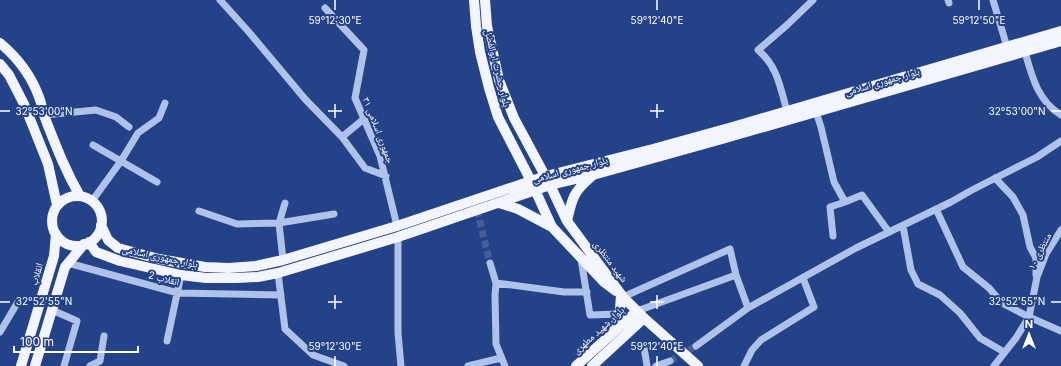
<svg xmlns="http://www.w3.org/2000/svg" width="1061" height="366" viewBox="0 0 1061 366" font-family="Inter,'Noto Naskh Arabic',sans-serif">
<rect width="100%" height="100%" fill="#244287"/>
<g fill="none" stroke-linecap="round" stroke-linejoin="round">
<path stroke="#455e99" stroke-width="7" stroke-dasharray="7 3.5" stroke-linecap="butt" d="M 477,210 L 490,263
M 670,361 L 696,346"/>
<path stroke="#afc2e9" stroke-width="7" d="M 220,0 L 248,31 L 305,99 L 342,137
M 948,0 L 949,3
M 993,0 L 1007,47
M 325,8 L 364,50 L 355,98 L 380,156 L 397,226
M 1025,52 C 1032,77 1038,101 1061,115
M 787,111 C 780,87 778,67 758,50 L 787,25 L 813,0
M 816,112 L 821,127 L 834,182 L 845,202 L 862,195 L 889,232
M 44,115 L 96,110 L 116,117 L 129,127
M 365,118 L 342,137 L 365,168 L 386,176
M 93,145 L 157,182
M 995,178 L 1013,197 L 1023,215 L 1030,247 L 1036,258 L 1036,275
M 92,201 L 121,161 L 138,133 L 159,118 L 165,103
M 936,209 L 963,267 L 989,288 L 1002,303 L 1029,317 L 1061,331
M 199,211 L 237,224 L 279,223 L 334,214
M 903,226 L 911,270 L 918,284 L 940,295 L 960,313 L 980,338 L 1004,352
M 833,236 L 830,207 L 845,202
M 398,237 L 398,333 L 401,366
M 581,259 L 590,315 L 619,314
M 283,260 L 279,223 L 285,203
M 68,263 L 178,293 L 281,295
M 490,263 L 496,283 L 495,295 L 496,344 L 505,366
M 278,273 L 285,329 L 313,355 L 344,366
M 496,283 L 564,292 L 587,292
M 623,297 L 730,249 L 736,275 L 748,308
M 52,310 L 77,321 L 64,366
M 637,311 L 736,275
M 0,332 L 19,300
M 167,341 L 181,275
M 696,346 L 748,308 L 856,248 L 951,202 L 972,190 L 1037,157 L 1061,141
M 644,347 L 647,366
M 90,366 L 100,361 L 104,336
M 468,366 L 501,358
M 656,366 L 670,361
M 744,366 L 752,350 L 761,340 L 814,307 L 803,278
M 994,366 L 1016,338 L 1029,317 L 1037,277 L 1046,254 L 1061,230"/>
<path stroke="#f3f5fe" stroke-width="10" d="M 474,0 L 476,26 L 480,52 L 489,88 L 498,117 L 531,181 L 552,227 L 604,282 L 616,291
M 485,0 L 487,26 L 499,80 L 514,118 L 550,185 L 567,221 L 623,297 L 644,318 L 698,366
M 0,43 C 18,58 31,75 39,97 C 42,104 42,111 45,118 C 56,146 65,170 80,196
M 0,64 L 9,75 L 24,104 L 48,164 L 57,205
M52 221a25 25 0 1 1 50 0a25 25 0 1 1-50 0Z
M 499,203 L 518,209 L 552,227
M 567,221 C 572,199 573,192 591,177
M 101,225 L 108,240 L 118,248 L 159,259 L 205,267 L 229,268 L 256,266 L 283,260 L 397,226 L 546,176 L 653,149 L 736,126 L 1061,31
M 89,242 L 96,252 L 120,261 L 181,275 L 206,278 L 237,278 L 258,277 L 278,273 L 398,237 L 550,185 L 593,175 L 722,139 L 1061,41
M 614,331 L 620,310 L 621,294
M 21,366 L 54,256 L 56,234
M 35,366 L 65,267 L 84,244
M 576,366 L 637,311
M 592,366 L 644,318"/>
</g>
<path fill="none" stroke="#fff" stroke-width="1.5" d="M 335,0 L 335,10M 657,0 L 657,10M 979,0 L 979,10M 335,104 L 335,118M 657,104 L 657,118M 0,111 L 10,111M 328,111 L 342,111M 650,111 L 664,111M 1051,111 L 1061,111M 335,295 L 335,309M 657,295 L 657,309M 0,302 L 10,302M 328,302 L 342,302M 650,302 L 664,302M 1051,302 L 1061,302M 335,356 L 335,366M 657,356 L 657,366"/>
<g text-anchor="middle" stroke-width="4" stroke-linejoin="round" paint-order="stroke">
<g font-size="10" fill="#fff" stroke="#244287">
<text transform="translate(498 68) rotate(76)" y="4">بلوار حضرت ابوالفضل</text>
<text transform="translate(882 81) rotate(-16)" y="4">بلوار جمهوری اسلامی</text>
<text transform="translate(379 130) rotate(69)" y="4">جمهوری اسلامی ۳۱</text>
<text transform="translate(570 169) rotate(-15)" y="4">بلوار جمهوری اسلامی</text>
<text transform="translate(1039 251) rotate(-63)" y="4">منتظری ۱۰</text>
<text transform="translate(160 256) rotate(12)" y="4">بلوار جمهوری اسلامی</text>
<text transform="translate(611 261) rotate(53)" y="4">شهید منتظری</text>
<text transform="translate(36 274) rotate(-74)" y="4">انقلاب</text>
<text transform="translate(164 278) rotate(14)" y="4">انقلاب 2</text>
<text transform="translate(598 330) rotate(-42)" y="4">بلوار شهید مطهری</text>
</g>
</g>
<g font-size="10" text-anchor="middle" fill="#fff" stroke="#244287" stroke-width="4" stroke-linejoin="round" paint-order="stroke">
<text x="335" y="24">59°12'30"E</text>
<text x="657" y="24">59°12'40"E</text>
<text x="979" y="24">59°12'50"E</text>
<text x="44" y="115">32°53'00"N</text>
<text x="1017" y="115">32°53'00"N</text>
<text x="44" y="305">32°52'55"N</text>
<text x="1017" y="305">32°52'55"N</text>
<text x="335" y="350">59°12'30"E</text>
<text x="657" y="350">59°12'40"E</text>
</g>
<g transform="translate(1029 334)" stroke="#244287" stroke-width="3" paint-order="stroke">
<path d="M0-3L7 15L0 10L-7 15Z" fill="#ffffff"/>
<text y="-6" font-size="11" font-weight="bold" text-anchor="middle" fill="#ffffff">N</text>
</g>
<path d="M14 346v6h124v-6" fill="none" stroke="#ffffff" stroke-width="2"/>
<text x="20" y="346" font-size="12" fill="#ffffff" stroke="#244287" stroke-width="3" paint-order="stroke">100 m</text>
</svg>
